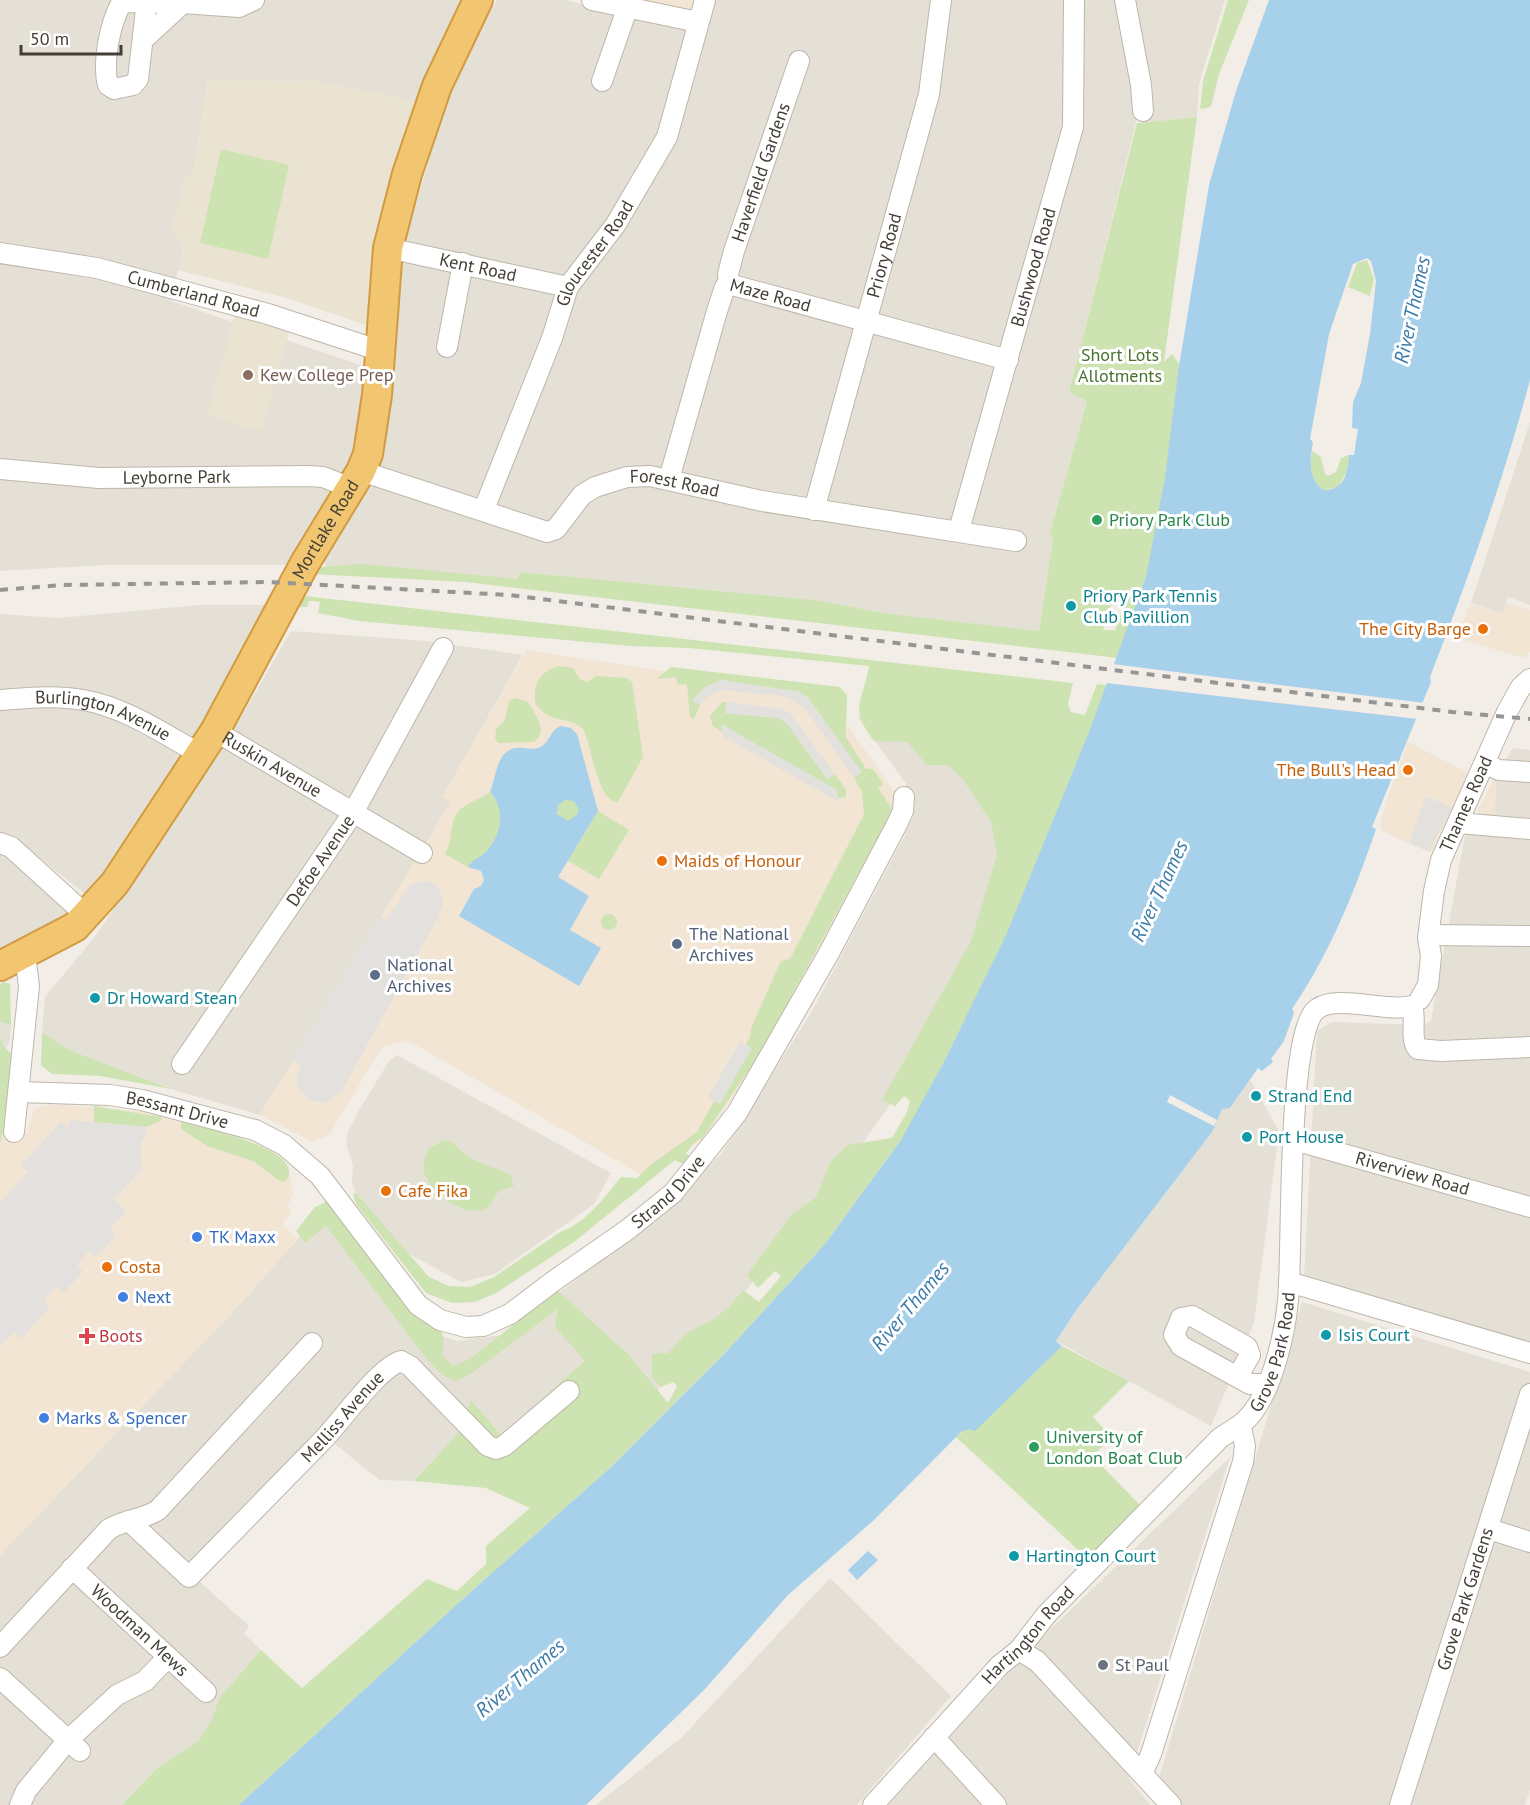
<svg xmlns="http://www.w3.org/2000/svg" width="1530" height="1805" viewBox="0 0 1530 1805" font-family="'PT Sans',sans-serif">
<rect width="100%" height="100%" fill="#f2eee7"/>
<path fill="#e5e0d5" d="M 0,0 L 461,0 L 417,102 L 308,79 L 300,82 L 208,80 L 192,178 L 185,177 L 184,246 L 171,301 L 366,367 L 355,446 L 338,490 L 296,565 L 105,565 L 0,571 Z
M 497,0 L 567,0 L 607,12 L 700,26 L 710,0 L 1121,0 L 1139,111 L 1069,392 L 1087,400 L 1049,536 L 1053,538 L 1039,631 L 891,614 L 814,600 L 521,572 L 518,579 L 329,570 L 323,561 L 373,481 L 379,458 L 394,363 L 403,247 L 453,80 Z
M 1130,0 L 1225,0 L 1199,84 L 1197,117 L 1147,122 L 1145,90 Z
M 1530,422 L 1530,605 L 1508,597 L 1503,614 L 1471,603 Z
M 200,605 L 272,605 L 201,735 L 90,898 L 18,841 L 0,832 L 0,614 L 58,618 Z
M 291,631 L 427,641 L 523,655 L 443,796 L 451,802 L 260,1115 L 171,1089 L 67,1049 L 42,1032 L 45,997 L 94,938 L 220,753 Z
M 863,691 L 1030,820 L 914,1070 L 859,1149 L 699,1349 L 560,1485 L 459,1432 L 414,1481 L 379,1480 L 323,1434 L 191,1574 L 249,1626 L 244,1634 L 261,1650 L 220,1697 L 211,1721 L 199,1740 L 155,1770 L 122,1805 L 0,1805 L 0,1555 L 242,1302 L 323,1210 L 421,1329 L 457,1341 L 503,1335 L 642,1229 L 722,1153 L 811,1013 L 904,837 L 914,812 L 906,784 L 859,719 Z
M 1513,748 L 1530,750 L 1530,1342 L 1304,1276 L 1317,1031 L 1331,1022 L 1424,1025 L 1431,1021 L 1465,835 L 1479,814 L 1495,814 L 1495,782 L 1492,782 Z
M 0,851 L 6,853 L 73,912 L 58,923 L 0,949 Z
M 0,1022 L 11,1025 L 10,1040 L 0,1059 Z
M 397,1055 L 611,1173 L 594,1204 L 495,1274 L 461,1282 L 407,1253 L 356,1194 L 352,1182 L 353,1166 L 346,1143 L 348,1131 L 358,1112 L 389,1061 Z
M 1250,1080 L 1279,1131 L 1254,1323 L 1211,1426 L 1056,1341 L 1077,1309 L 1212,1132 L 1221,1108 L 1230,1108 Z
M 1302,1302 L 1530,1372 L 1530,1790 L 1525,1805 L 1180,1805 L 1159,1778 Z
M 1230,1457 L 1129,1778 L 1150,1805 L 888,1805 L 1035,1644 Z
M 830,1578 L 951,1696 L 857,1805 L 596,1805 L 682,1737 Z"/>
<path fill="#f2e5d3" d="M 638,0 L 695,0 L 692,11 Z
M 1506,603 L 1530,610 L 1530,651 L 1525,658 L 1457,639 L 1469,606 L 1475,605 L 1502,614 Z
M 527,650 L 800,692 L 846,737 L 848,725 L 899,799 L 901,806 L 762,1055 L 704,1138 L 647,1178 L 407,1040 L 382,1047 L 329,1135 L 313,1142 L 260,1115 L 451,802 L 442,797 Z
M 1408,742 L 1469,773 L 1431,853 L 1383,832 L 1380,825 L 1386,802 Z
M 1492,782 L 1496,782 L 1495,814 L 1479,814 L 1478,810 Z
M 64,1105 L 139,1111 L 265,1147 L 281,1158 L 289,1172 L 293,1194 L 287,1207 L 292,1211 L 282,1225 L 298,1238 L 242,1302 L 0,1555 L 0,1145 L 4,1131 L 26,1135 L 34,1109 L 48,1105 Z"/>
<path fill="#eae3d2" d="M 308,79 L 417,102 L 389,185 L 378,244 L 369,326 L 283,297 L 178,270 L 184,246 L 172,229 L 185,177 L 192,177 L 208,80 L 300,82 Z
M 235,315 L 289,332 L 262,429 L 253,430 L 207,414 Z"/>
<path fill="#cee3b2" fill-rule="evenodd" d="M 1228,0 L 1249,0 L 1219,74 L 1211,107 L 1200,109 L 1203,81 Z
M 1197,117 L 1164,362 L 1172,354 L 1183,369 L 1170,510 L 1118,658 L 466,582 L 311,574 L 320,567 L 364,564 L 517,579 L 521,572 L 814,600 L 891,614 L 1039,631 L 1053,538 L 1049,536 L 1087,401 L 1069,392 L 1137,123 ZM 1127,598 L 1115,630 L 1103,630 L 1110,606 Z
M 221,149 L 289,165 L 268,259 L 200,243 Z
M 1367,260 L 1374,279 L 1370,296 L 1348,287 L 1357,263 Z
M 1312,451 L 1321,457 L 1325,474 L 1328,476 L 1336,472 L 1341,458 L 1349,455 L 1348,470 L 1338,487 L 1324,490 C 1310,481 1309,466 1312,451 Z
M 296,595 L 1073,683 L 1068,704 L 1071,712 L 1085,715 L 1097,684 L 1114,686 L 1014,953 L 901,1140 L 825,1244 L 727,1351 L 610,1468 L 455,1606 L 239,1805 L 122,1805 L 155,1770 L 199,1740 L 211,1721 L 220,1697 L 261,1650 L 302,1688 L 427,1579 L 457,1591 L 486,1564 L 486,1546 L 530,1508 L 486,1488 L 414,1481 L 459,1432 L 471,1400 L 501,1435 L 585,1361 L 555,1327 L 558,1309 L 471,1374 L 456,1381 L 442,1375 L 426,1358 L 326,1226 L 305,1243 L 296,1231 L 315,1207 L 328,1201 L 418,1315 L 442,1332 L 444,1343 L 442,1355 L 453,1366 L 470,1359 L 557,1290 L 628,1354 L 668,1403 L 677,1386 L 674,1382 L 661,1387 L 652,1377 L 652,1354 L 668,1353 L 687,1333 L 714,1319 L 730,1306 L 743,1290 L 759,1302 L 781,1276 L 775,1271 L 758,1288 L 747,1275 L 791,1215 L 816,1197 L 830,1162 L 848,1145 L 892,1138 L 907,1112 L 910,1101 L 904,1096 L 895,1106 L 882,1100 L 971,941 L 997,855 L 991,822 L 962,778 L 947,765 L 927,765 L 907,742 L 874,741 C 848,707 863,703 869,666 L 689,648 L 630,646 L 359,621 L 318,613 L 320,602 L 309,601 L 307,607 L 291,607 Z
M 559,666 L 573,668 L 580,679 L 587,682 L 596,676 L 627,678 L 632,682 L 643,757 L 618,802 C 597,803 592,745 583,729 C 567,714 550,726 535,703 C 533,684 540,671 559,666 Z
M 671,667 L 840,687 L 847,695 L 846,737 L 866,769 L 873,769 L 883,784 L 878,788 L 893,810 L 759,1055 L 703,1137 L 694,1143 L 686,1153 L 690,1157 L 683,1164 L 675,1160 L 574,1242 L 496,1293 L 475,1302 L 452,1303 L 426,1293 L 356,1204 L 353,1193 L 357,1194 L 429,1277 L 449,1286 L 470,1287 L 494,1277 L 560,1232 C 585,1224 605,1197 621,1177 L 637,1178 L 650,1165 L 697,1132 L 750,1037 L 751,1028 L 781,961 L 790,959 L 864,814 L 862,792 L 854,778 L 861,772 L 808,698 L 800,692 L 721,680 L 705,687 L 693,700 L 700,705 L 694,719 L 690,717 L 687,684 L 678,685 L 676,677 L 657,679 Z
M 515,698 L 528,702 C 535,714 549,731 534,742 L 498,743 L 495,738 L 496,729 L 505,720 L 509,701 Z
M 722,702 L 726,702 L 726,713 L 778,718 L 786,722 L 827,779 L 835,774 L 846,790 L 846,797 L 838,798 L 836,790 L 721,725 L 723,733 L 713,726 L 710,716 Z
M 490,792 C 506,810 502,834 486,852 C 480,858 472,860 468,867 L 445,854 C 453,841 449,825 457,813 C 463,804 481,799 490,792 Z
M557 810a11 11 0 1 1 22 0a11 11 0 1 1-22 0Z
M 598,811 L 629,830 L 599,879 L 568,861 Z
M601 922a8 8 0 1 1 16 0a8 8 0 1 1-16 0Z
M 4,982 L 10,984 L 11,1025 L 0,1022 L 0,984 Z
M 42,1032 L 67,1049 L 171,1089 L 100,1076 L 52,1074 L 41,1065 Z
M 0,1035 L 3,1046 L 14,1056 C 5,1086 8,1116 0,1145 Z
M 94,1106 L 161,1117 L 162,1120 L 146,1127 L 94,1122 Z
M 181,1122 C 199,1127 309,1149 286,1181 L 281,1182 L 253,1161 L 207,1146 L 181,1129 Z
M 445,1140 L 453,1143 L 469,1158 L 510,1174 L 514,1186 L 500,1190 C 495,1195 492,1205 487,1208 C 467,1219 436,1196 427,1179 C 421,1169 424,1158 429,1148 Z
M 1062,1346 L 1129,1381 L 1093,1417 L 1112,1438 L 1092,1456 L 1143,1508 L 1090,1561 L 956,1437 L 1019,1387 Z"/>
<path fill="#e3e1de" d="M 721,680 L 800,692 L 808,698 L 862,772 L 854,778 L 806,710 L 790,699 L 782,696 L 722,690 L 707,697 L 700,705 L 692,701 L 705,687 Z
M 726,702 L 782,709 L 790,713 L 835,774 L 827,779 L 786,722 L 778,718 L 725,713 Z
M 721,724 L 837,790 L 839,802 L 724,737 Z
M 1426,796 L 1452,808 L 1429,851 L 1409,843 Z
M 426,881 L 435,884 L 442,895 L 443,905 L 435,923 L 341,1092 L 325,1103 L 308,1100 L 297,1086 L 297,1073 L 301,1065 L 293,1059 L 379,917 L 386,920 L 410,885 Z
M 740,1041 L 752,1048 L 720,1104 L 708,1097 Z
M 69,1120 L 146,1127 L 146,1136 L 141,1142 L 142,1169 L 114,1199 L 126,1211 L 110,1229 L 116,1235 L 96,1257 L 89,1251 L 77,1265 L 83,1271 L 64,1293 L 57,1286 L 44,1300 L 50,1307 L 21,1339 L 14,1332 L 0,1346 L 0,1202 L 28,1172 L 21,1165 L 61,1122 L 68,1129 Z"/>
<path fill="#a7d0ea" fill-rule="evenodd" d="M 1269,0 L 1530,0 L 1530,380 C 1503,481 1468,579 1430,677 L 1431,682 L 1372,827 L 1376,829 C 1355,891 1329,955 1292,1009 L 1294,1013 L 1284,1041 L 1271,1059 L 1273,1062 L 1262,1071 L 1258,1068 L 1230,1108 L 1222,1109 L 1212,1132 L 1077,1309 L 1056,1341 L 1062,1346 L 975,1431 L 969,1429 L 961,1432 L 874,1520 L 788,1595 L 705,1689 L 586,1805 L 239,1805 L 455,1606 L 610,1468 L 727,1351 L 825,1244 L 901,1140 L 945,1060 L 1007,933 L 1089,732 L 1146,577 L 1165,478 L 1179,366 L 1209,185 L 1236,91 ZM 1367,258 L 1371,261 L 1376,281 L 1370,334 L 1361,383 L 1353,402 L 1352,428 L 1358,429 L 1354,455 L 1349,455 C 1348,472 1345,490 1324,490 C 1307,479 1310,459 1313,442 L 1310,439 L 1329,334 L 1353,264 Z
M 561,726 L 571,728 L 577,734 L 598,811 L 558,877 L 589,896 L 570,930 L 601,948 L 579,986 L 459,916 L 474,889 L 481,886 L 484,880 L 481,871 L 468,867 C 472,859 480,858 486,852 C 502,834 506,810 490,792 C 497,774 497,745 523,748 C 530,749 536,750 542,746 C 551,740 550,730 561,726 ZM 565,800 L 574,801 L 579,810 L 577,815 L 568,821 L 557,814 L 558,805 Z
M 868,1551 L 878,1560 L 857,1580 L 848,1570 Z"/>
<path fill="#f2eee7" d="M 1112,664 L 1425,703 L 1418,719 L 1106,683 Z
M 1170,1095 L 1217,1120 L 1214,1126 L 1167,1102 Z"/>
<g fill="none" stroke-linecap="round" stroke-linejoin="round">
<g stroke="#bdb6aa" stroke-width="22">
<g id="minor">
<path d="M 592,0 L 698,22"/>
<path d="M 1125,0 L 1141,85 L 1143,111"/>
<path d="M 147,1 L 138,79 L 133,85 L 114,89 L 108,85 C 102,62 110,23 122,2 L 183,3 L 239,7 L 254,0"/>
<path d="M 144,39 L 183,3"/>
<path d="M 602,81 L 627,9"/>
<path id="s1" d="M 388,248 L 568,287"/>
<path id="s2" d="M 0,253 L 97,268 L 268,314 L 381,351"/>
<path id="s3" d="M 729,284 L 728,274 L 734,251 L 799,61"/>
<path d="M 447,347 L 463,263"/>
<path id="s4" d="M 0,469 L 99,478 L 309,476 L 323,477 L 351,488"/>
<path id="s5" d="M 361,471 L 547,532 L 556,529 L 582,495 L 595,487 L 627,477 L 650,476 L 762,501 L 1016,541"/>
<path id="s6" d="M 669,479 L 717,311 L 725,287 L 729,284 L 1008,360"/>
<path id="s7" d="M 484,509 L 552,338 L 568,287 L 616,224 L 667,137 L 705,0"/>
<path id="s8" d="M 814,510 L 929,94 L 941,0"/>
<path id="s9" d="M 959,530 L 1073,127 L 1074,0"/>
<path id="s10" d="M 0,700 C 28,698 55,695 83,700 C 125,707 164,734 200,754"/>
<path id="s11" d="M 215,731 L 422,853"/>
<path d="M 1486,764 L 1499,770 L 1530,772"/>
<path d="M 1458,823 L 1530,829"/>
<path d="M 0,843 L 11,847 L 87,916"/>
<path d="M 1429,935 L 1530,936"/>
<path id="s12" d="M 1420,999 L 1428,985 L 1431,956 L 1428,938 L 1434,891 L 1441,860 L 1507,712 L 1521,687 L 1530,679"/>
<path d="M 1412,1006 C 1417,1019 1409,1039 1418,1049 L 1441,1051 L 1530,1047"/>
<path id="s13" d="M 182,1064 L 353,813 L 443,648"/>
<path id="s14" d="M 19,1092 L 110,1095 L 142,1100 L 255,1130 L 284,1145 L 320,1176 L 418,1305 L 440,1320 L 466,1327 L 483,1326 L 510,1314 L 555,1280 L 627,1230 L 673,1193 L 737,1113 L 829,953 L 897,824 L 903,811 L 904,797"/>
<path d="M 14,1132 L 29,986 L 25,954"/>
<path id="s15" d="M 1294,1140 L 1530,1207"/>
<path d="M 1289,1282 L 1530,1353"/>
<path d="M 1238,1376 L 1250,1355 L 1247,1347 L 1192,1316 L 1181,1318 L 1174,1335 L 1181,1346 L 1250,1384 L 1267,1384"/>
<path id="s16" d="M 129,1521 L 189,1577 C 233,1532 277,1487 321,1442 C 340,1423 378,1368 401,1361 L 410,1366 L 488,1446 L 496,1449 L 504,1446 L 569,1391"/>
<path d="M 1489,1529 L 1530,1542"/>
<path id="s17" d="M 72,1568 L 206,1692"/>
<path d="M 0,1647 L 109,1529 C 125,1519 143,1520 158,1510 L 312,1343"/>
<path d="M 1019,1650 L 1037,1661 L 1171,1805"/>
<path d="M 0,1678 L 80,1751"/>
<path d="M 934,1737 L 996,1805"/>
<path d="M 1143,1772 L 1151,1754 L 1243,1462 L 1245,1446 L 1241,1427"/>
<path d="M 20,1805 L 26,1791 L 68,1740 L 117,1695 L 145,1681 L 168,1657"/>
<path id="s18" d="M 873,1805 L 1000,1665 L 1019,1650 L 1046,1615 L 1220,1438 C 1236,1427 1246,1424 1257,1406 C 1274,1380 1285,1332 1288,1301 C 1293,1254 1286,1031 1317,1009 C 1338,994 1387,1013 1412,1006"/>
<path id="s19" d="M 1400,1805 L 1530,1394"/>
</g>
</g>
<g stroke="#d19b42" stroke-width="32">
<g id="highway">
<path id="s20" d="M 0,966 L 75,927 L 115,883 L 215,731 L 305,563 L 361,471 L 368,454 L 377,395 L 388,248 L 407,174 L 437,86 L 478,0"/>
</g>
</g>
<use href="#minor" stroke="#fff" stroke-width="20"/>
<use href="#highway" stroke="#f2c671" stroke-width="28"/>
<path stroke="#959595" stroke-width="4" stroke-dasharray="8 8" stroke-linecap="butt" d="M 0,590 L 63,585 L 269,582 L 509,595 L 1452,712 L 1530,719"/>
</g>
<circle fill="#8d6e63" stroke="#fff" stroke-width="2" cx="248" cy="375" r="6"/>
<g fill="#2e9e5b" stroke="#fff" stroke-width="2">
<circle cx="1097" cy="520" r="6"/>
<circle cx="1034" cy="1447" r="6"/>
</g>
<g fill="#0f9aa8" stroke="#fff" stroke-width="2">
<circle cx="1071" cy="606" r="6"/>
<circle cx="95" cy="998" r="6"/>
<circle cx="1256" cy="1096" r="6"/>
<circle cx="1247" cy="1137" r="6"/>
<circle cx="1326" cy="1335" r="6"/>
<circle cx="1014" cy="1556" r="6"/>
</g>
<g fill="#e8710a" stroke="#fff" stroke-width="2">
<circle cx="1483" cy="629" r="6"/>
<circle cx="1408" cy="770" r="6"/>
<circle cx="662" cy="861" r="6"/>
<circle cx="386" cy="1191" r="6"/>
<circle cx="107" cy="1267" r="6"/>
</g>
<g fill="#5c6f8a" stroke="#fff" stroke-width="2">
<circle cx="677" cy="944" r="6"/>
<circle cx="375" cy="975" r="6"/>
</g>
<g fill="#3f7fe0" stroke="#fff" stroke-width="2">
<circle cx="197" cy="1237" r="6"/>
<circle cx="123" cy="1297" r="6"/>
<circle cx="44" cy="1418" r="6"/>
</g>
<path fill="#e0444e" stroke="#fff" stroke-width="2" d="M84 1327h6v6h6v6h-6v6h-6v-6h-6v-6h6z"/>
<circle fill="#6b7280" stroke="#fff" stroke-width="2" cx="1103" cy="1665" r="6"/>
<g text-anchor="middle" stroke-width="6" stroke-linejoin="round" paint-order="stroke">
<g font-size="18" fill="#443f36" stroke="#fff">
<text dy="6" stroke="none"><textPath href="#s3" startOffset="117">Haverfield Gardens</textPath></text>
<text dy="6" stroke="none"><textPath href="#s7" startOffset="280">Gloucester Road</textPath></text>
<text dy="6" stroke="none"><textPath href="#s8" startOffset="264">Priory Road</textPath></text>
<text dy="6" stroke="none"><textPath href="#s1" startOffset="92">Kent Road</textPath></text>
<text dy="6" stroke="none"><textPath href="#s9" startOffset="273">Bushwood Road</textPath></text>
<text dy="6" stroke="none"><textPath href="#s2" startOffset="198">Cumberland Road</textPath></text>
<text dy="6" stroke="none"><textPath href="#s6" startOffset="248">Maze Road</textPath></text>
<text dy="6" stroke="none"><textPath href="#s4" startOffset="177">Leyborne Park</textPath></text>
<text dy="6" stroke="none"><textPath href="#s5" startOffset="345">Forest Road</textPath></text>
<text dy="6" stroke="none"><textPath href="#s20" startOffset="556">Mortlake Road</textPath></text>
<text dy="6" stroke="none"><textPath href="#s10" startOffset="106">Burlington Avenue</textPath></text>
<text dy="6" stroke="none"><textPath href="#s11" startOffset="66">Ruskin Avenue</textPath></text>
<text dy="6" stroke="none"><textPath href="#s12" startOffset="204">Thames Road</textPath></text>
<text dy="6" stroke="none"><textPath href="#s13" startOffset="246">Defoe Avenue</textPath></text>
<text dy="6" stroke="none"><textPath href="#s14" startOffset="160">Bessant Drive</textPath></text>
<text dy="6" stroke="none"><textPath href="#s15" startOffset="123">Riverview Road</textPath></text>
<text dy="6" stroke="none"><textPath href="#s14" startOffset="783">Strand Drive</textPath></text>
<text dy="6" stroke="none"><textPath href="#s18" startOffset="612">Grove Park Road</textPath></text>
<text dy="6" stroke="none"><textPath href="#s16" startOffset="304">Melliss Avenue</textPath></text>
<text dy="6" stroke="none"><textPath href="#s19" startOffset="216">Grove Park Gardens</textPath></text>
<text dy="6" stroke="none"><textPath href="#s17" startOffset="92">Woodman Mews</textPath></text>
<text dy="6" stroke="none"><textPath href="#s18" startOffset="230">Hartington Road</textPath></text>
</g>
<g font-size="18" fill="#48712e" stroke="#fff">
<text x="1120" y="361">Short Lots<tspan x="1120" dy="21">Allotments</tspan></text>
</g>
<g font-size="18" fill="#785e54" stroke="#fff" text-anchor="start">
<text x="260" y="381">Kew College Prep</text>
</g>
<g font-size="18" fill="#27864d" stroke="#fff" text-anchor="start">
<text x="1109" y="526">Priory Park Club</text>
<text x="1046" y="1443">University of<tspan x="1046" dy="21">London Boat Club</tspan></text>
</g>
<g font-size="18" fill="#0d838f" stroke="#fff" text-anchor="start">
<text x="1083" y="602">Priory Park Tennis<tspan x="1083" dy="21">Club Pavillion</tspan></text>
<text x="107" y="1004">Dr Howard Stean</text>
<text x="1268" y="1102">Strand End</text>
<text x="1259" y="1143">Port House</text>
<text x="1338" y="1341">Isis Court</text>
<text x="1026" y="1562">Hartington Court</text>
</g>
<g font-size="18" fill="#c56008" stroke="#fff" text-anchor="start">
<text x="1471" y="635" text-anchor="end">The City Barge</text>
<text x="1396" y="776" text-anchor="end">The Bull's Head</text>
<text x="674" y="867">Maids of Honour</text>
<text x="398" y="1197">Cafe Fika</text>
<text x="119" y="1273">Costa</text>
</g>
<g font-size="18" fill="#4e5e75" stroke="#fff" text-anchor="start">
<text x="689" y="940">The National<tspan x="689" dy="21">Archives</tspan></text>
<text x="387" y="971">National<tspan x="387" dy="21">Archives</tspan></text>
</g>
<g font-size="18" fill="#366cbe" stroke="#fff" text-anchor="start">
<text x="209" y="1243">TK Maxx</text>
<text x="135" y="1303">Next</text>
<text x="56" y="1424">Marks &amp; Spencer</text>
</g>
<g font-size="18" fill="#be3a42" stroke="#fff" text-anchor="start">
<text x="99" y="1342">Boots</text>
</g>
<g font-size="18" fill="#5b616d" stroke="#fff" text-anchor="start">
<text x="1115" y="1671">St Paul</text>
</g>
<g font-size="20" font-style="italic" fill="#387aa8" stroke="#fff">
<text transform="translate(1412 310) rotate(-78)" y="7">River Thames</text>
<text transform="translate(1159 891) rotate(-65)" y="7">River Thames</text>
<text transform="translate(910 1306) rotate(-50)" y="7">River Thames</text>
<text transform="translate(520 1678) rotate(-40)" y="7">River Thames</text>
</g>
</g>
<path d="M21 45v9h100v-9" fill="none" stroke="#443f36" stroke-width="3"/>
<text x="30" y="45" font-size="18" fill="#443f36" stroke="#ffffff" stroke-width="4.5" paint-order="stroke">50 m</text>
</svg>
